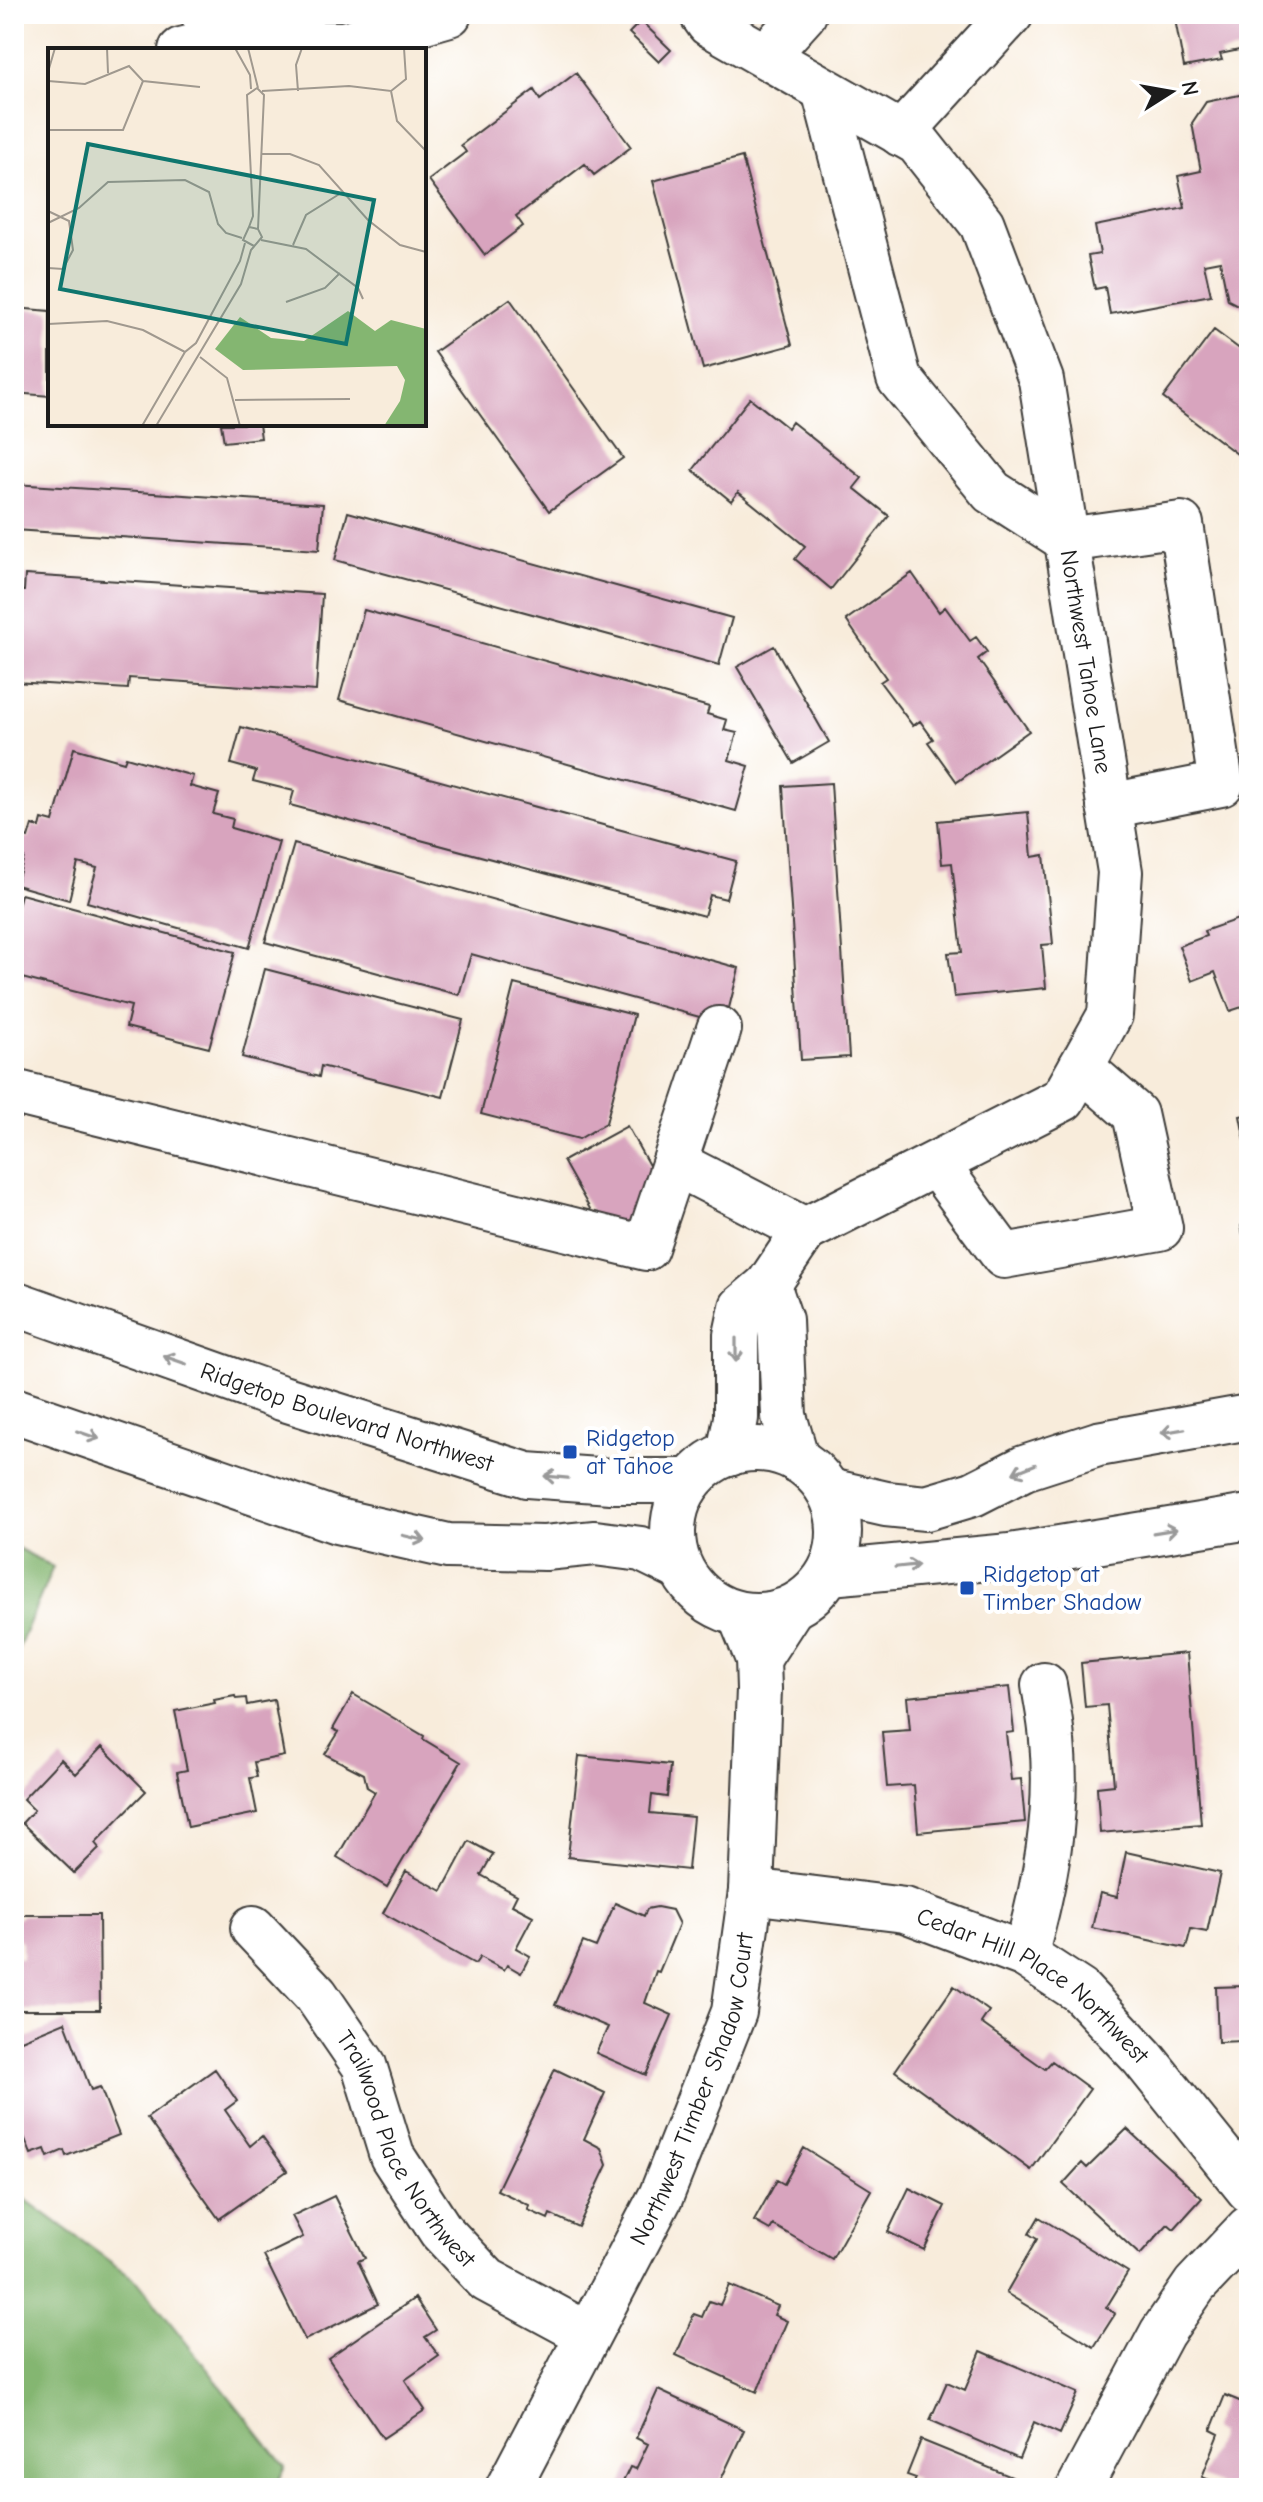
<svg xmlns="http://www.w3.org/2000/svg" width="1263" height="2502" viewBox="0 0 1263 2502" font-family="'Comic Neue',sans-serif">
<rect width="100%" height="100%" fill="#fff"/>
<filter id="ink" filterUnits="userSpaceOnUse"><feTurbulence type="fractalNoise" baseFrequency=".0125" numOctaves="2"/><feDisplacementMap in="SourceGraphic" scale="16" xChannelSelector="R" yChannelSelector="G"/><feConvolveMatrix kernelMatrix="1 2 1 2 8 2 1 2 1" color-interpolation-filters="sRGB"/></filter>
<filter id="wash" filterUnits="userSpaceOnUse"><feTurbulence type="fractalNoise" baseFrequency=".006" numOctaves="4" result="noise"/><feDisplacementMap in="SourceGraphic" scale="32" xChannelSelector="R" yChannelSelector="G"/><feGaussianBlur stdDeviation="1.8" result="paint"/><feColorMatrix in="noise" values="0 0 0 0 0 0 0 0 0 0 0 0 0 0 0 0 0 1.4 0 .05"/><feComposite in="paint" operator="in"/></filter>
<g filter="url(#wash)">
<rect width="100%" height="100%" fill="#f8ecdb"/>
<path fill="#84b671" stroke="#506946" stroke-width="2" d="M 14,1546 L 53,1567 L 14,1659 Z
M 14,2191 L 138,2282 L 285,2467 L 275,2488 L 14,2488 Z"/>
<g id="blocks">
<path fill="#d8a4be" d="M 1174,14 L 1249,14 L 1249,48 L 1220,54 L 1222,60 L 1184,67 Z
M 641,21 L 671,50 L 659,62 L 629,33 Z
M 576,73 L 631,147 L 594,175 L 585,164 L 516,216 L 523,226 L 485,255 L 429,180 L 466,152 L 461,145 L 534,90 L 540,100 Z
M 1249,93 L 1249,311 L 1228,300 L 1220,261 L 1204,264 L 1211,295 L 1110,314 L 1105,287 L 1095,289 L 1088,256 L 1100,254 L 1095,226 L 1185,208 L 1178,176 L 1201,171 L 1192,123 L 1206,102 Z
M 742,157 L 792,345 L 703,369 L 653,181 Z
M 510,299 L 623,458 L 549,511 L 435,352 Z
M 14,308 L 50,311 L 50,396 L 14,393 Z
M 1214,330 L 1249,356 L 1249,463 L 1163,398 Z
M 750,398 L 788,428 L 792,422 L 862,478 L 854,488 L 889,516 L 831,589 L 795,559 L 805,546 L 738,492 L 731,501 L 693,470 Z
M 221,424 L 259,424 L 261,438 L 224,442 Z
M 14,484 L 323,504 L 319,550 L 14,530 Z
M 348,512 L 732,618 L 719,665 L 335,560 Z
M 912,573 L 939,612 L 945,607 L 970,641 L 976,637 L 987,652 L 978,659 L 1029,731 L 957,782 L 928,742 L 933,739 L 920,721 L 913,726 L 880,682 L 886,678 L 846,620 Z
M 25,575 L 322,594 L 316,691 L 129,678 L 128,689 L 14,682 L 14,591 L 24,591 Z
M 364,610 L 709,707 L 707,714 L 727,720 L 724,730 L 737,733 L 729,760 L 749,766 L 736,811 L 339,700 Z
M 774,646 L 829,742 L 793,763 L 737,667 Z
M 241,727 L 736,861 L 726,899 L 710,895 L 704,916 L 290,805 L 294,791 L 253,781 L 256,771 L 231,764 Z
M 74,748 L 124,762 L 126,757 L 193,776 L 190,786 L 219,794 L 213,814 L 233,819 L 231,828 L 279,842 L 249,948 L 87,902 L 97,868 L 78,863 L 69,900 L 16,885 L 24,857 L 14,854 L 20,835 L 28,838 L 32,825 L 40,827 L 42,819 L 53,822 Z
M 831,783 L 849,1057 L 801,1060 L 783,786 Z
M 1028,812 L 1032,857 L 1044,855 L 1053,944 L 1042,945 L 1046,988 L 954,997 L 948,953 L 962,952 L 952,863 L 942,864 L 938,821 Z
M 294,844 L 739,968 L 725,1024 L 471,954 L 459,995 L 265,942 Z
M 21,894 L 235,952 L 209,1048 L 126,1027 L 131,1006 L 14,976 L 14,922 Z
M 1249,909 L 1249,1017 L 1245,1006 L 1230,1011 L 1215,972 L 1192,981 L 1179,946 L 1206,936 L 1204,931 L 1244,917 L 1242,912 Z
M 265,969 L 463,1020 L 443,1097 L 321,1066 L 319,1077 L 242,1057 Z
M 514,984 L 634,1015 L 606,1123 L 579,1139 L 481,1114 Z
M 1249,1114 L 1249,1156 L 1248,1156 L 1240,1116 Z
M 627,1126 L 675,1212 L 612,1248 L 563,1161 Z
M 1249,1214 L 1249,1251 L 1246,1249 L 1241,1226 Z
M 1187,1653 L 1201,1824 L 1100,1833 L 1097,1787 L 1114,1785 L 1107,1705 L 1085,1707 L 1081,1663 Z
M 1009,1687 L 1014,1732 L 1006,1733 L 1011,1780 L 1021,1779 L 1025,1822 L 918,1832 L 914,1785 L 887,1787 L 882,1732 L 910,1730 L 907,1697 Z
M 353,1694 L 424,1736 L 423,1739 L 461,1762 L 387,1887 L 337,1857 L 375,1792 L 367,1787 L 364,1774 L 325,1754 L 339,1732 L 333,1729 Z
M 235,1696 L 236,1699 L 246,1698 L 247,1705 L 274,1700 L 284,1756 L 254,1762 L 257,1777 L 250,1778 L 257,1813 L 188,1827 L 177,1772 L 187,1770 L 175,1711 L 215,1703 L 214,1700 Z
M 102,1747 L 146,1791 L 95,1843 L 99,1848 L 74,1873 L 22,1823 L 34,1810 L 23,1799 L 61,1759 L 76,1774 Z
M 579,1756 L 670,1765 L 667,1797 L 652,1795 L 650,1813 L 693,1817 L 688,1870 L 568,1857 Z
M 469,1841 L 493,1854 L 481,1875 L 517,1895 L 512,1905 L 533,1916 L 516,1948 L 530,1956 L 521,1973 L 507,1965 L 504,1970 L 480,1957 L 475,1964 L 383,1913 L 406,1871 L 442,1891 Z
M 1126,1852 L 1220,1873 L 1207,1932 L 1191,1929 L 1186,1948 L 1092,1928 L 1100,1893 L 1117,1897 Z
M 615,1903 L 644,1916 L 647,1909 L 657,1907 L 672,1910 L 679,1924 L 659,1972 L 656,1971 L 645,2003 L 672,2015 L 646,2075 L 596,2053 L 608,2027 L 555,2005 L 583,1942 L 596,1947 Z
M 23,1915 L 99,1915 L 100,2010 L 20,2010 L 19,1997 L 17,1997 L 16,1958 L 22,1958 L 22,1942 L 17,1937 L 16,1921 Z
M 1242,1949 L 1249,1949 L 1249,2085 L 1245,2085 L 1243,2041 L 1218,2042 L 1216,1987 L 1244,1986 Z
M 954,1986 L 989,2011 L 981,2023 L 1045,2069 L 1052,2061 L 1090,2089 L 1031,2170 L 895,2071 Z
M 65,2022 L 91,2090 L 100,2087 L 119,2135 L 66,2156 L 64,2150 L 48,2157 L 45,2149 L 31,2154 L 14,2111 L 14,2043 Z
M 215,2069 L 237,2101 L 225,2110 L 250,2146 L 262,2136 L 287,2171 L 219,2219 L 147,2118 Z
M 555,2069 L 605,2093 L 584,2139 L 601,2148 L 607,2165 L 578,2227 L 550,2214 L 548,2219 L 528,2210 L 529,2205 L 497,2190 Z
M 1127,2129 L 1202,2198 L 1174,2229 L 1168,2224 L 1140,2255 L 1063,2184 L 1082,2163 L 1087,2168 Z
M 804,2148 L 871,2190 L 832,2259 L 773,2225 L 770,2230 L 754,2221 L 777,2180 L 784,2184 Z
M 909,2188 L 945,2206 L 924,2250 L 888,2232 Z
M 334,2196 L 365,2258 L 358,2261 L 378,2304 L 305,2340 L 264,2256 L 303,2237 L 292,2216 Z
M 1039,2217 L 1128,2272 L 1106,2308 L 1115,2314 L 1094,2347 L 1006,2293 L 1037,2239 L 1029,2234 Z
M 729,2285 L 778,2306 L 774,2315 L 787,2321 L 757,2392 L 676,2355 L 694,2314 L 702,2317 L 709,2301 L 720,2305 Z
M 415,2298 L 436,2330 L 425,2337 L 439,2356 L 405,2380 L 425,2410 L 383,2438 L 328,2358 Z
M 981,2351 L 1078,2393 L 1060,2434 L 1034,2422 L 1019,2459 L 930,2420 L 947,2382 L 965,2390 Z
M 658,2390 L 744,2430 L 717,2488 L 620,2488 L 630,2467 L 636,2469 L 648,2444 L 636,2438 Z
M 1225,2395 L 1249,2405 L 1249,2488 L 1229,2488 L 1202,2477 L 1219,2434 L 1211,2430 Z
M 921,2440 L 1012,2477 L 1007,2488 L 912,2488 L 916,2478 L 907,2475 Z"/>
</g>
</g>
<g filter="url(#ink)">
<use href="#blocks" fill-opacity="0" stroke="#3d3b39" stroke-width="2"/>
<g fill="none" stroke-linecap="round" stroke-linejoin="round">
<g stroke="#3d3b39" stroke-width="48">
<g id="minor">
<path d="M 203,14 L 242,42 L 344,44 L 449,14"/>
<path id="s1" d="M 702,14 L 709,24 L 918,143 L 982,224 L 1041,380 L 1120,872 L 1110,1015 L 1063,1099 L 805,1230 L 768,1285 L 742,1307 L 736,1335 L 736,1418 L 729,1454"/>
<path d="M 181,50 L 235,37"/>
<path d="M 766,56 L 804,14"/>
<path d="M 824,90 L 899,378 L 992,492 L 1067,540 L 1181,524 L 1221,784 L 1109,806"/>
<path d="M 901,134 L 1011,14"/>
<path d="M 14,1092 L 646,1248 L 719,1029"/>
<path d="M 675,1163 L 805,1230"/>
<path d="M 936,1164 L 1004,1256 L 1160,1228 L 1135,1114 L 1081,1067"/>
<path d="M 768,1285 L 780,1320 L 784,1416 L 797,1460"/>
<path d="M 758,1659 L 791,1608"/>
<path id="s2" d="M 751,1891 L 905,1910 L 1025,1955 L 1080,1991 L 1143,2058 L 1249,2190"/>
<path id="s3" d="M 253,1928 L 316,1995 L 364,2065 L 392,2156 L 441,2231 L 487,2280 L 587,2334"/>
<path d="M 1025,1955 C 1045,1885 1059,1813 1052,1740 C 1051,1722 1047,1704 1044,1685"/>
<path id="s4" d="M 508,2488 L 661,2196 L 734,2012 L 751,1891 L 759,1689 L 758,1659 L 740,1615"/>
<path d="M 1079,2488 L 1162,2333 L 1195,2285 L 1249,2228"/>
</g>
</g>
<g stroke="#3d3b39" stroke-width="48">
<g id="major">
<path id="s5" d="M 14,1303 L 282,1398 L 527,1475 L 611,1481 L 690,1481"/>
<path d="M 14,1410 L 337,1521 L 448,1546 L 545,1548 L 595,1543 L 641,1549 L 680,1568"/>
<circle cx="756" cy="1532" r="83"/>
<path d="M 829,1491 L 886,1504 L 926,1508 L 973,1494 L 1024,1468 L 1098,1444 L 1249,1417"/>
<path d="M 830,1573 L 1010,1556 L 1249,1517"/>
</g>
</g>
<use href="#minor" stroke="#fff" stroke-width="44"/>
<use href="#major" stroke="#fff" stroke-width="44"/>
</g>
<defs><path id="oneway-shaft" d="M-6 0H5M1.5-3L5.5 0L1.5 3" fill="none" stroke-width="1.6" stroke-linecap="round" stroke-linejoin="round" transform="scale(2)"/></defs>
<g stroke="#999">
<use href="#oneway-shaft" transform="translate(736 1350) rotate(90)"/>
<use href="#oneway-shaft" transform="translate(175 1360) rotate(-161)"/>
<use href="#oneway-shaft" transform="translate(1173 1431) rotate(170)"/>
<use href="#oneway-shaft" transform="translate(88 1435) rotate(19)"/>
<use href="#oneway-shaft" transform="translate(1024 1469) rotate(158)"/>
<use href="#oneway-shaft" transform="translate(556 1477) rotate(-175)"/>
<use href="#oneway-shaft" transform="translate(1165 1531) rotate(-9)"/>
<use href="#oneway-shaft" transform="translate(414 1538) rotate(13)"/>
<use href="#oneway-shaft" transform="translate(907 1566) rotate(-6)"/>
</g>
</g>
<g fill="#1a4fb4" stroke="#fff" stroke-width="3">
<rect x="562" y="1444" width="16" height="16" rx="4"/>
<rect x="959" y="1580" width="16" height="16" rx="4"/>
</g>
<g text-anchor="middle" stroke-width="8" stroke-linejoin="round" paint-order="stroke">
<g font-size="24" fill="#1c1c1c" stroke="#fff">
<text dy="8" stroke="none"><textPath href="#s1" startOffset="808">Northwest Tahoe Lane</textPath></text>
<text dy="8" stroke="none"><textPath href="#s5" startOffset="352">Ridgetop Boulevard Northwest</textPath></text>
<text dy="8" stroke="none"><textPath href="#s2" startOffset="306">Cedar Hill Place Northwest</textPath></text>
<text dy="8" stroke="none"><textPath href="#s4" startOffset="442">Northwest Timber Shadow Court</textPath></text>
<text dy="8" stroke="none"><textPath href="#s3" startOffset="272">Trailwood Place Northwest</textPath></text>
</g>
<g font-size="24" fill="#164399" stroke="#fff" text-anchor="start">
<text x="586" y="1446">Ridgetop<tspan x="586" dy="28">at Tahoe</tspan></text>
<text x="983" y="1582">Ridgetop at<tspan x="983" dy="28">Timber Shadow</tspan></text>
</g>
</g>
<g transform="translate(48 48)">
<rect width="378" height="378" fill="#f8ecdb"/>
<path d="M 300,263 L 327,283 L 343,272 L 378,281 L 378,378 L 336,378 L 352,353 L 357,332 L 349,318 L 195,322 L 167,301 L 192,269 L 223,290 L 256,293 Z" fill="#84b671"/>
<path fill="none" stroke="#a0998f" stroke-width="2" d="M 59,0 L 60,25M 187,0 L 202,27 L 203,41M 200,0 L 210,40M 0,24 L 7,0M 0,33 L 37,36 L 81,18 L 95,33 L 152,39M 214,43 L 301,38 L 343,43 L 358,31 L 356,0M 250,43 L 248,17 L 254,0M 343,43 L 349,73 L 378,103M 0,82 L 75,82 L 95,33M 214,106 L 242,106 L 271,117 L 320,172 L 352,197 L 378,204M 0,163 L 21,173 L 25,202 L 15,221 L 0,220M 0,175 L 31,160 L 60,134 L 137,132 L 161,144 L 170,176 L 178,185 L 194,190M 201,179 L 205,168 L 199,47 L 209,40 L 216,47 L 210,181M 213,192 L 258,201 L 310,240 L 315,251M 245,197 L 258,167 L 293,145M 238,254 L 277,240 L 292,225M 0,276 L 59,273 L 95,282 L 137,304M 152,309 L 179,330 L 192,378M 187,352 L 302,351M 94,378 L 137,304 L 148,295 L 192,213 L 197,195M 108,378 L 193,236 L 203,202 L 214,189 L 210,181 L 201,179 L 195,192 L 206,198"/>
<path fill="#0f766e" fill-opacity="0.15" stroke="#0f766e" stroke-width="4" d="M 40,96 L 326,152 L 298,296 L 12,241 Z"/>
<rect width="378" height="378" fill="none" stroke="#1c1c1c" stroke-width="4"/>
</g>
<rect width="1263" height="2502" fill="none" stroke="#fff" stroke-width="48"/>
<g transform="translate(1171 92) rotate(79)" stroke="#ffffff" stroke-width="6" paint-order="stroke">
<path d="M0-6L14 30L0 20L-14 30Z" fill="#1c1c1c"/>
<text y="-12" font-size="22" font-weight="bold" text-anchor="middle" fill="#1c1c1c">N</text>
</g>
</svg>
